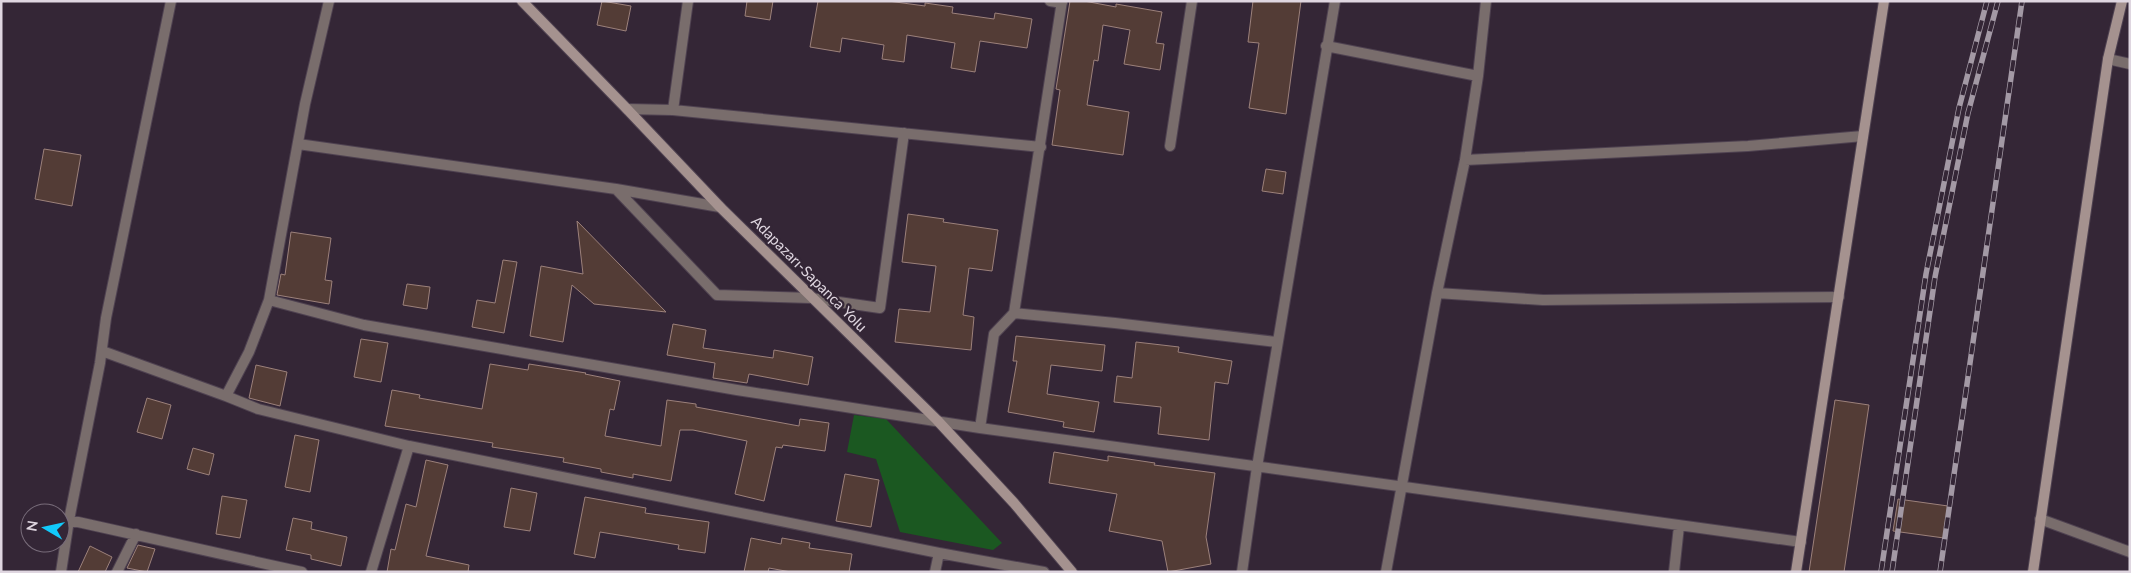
<svg xmlns="http://www.w3.org/2000/svg" width="2131" height="573" viewBox="0 0 2131 573" font-family="Lato,sans-serif">
<rect width="100%" height="100%" fill="#342636"/>
<path fill="#1b5821" d="M 854,415 L 886,419 L 1002,543 L 993,550 L 900,532 L 876,459 L 847,452 Z"/>
<path fill="#533c36" stroke="#9c817b" d="M 602,1 L 631,6 L 626,31 L 597,25 Z
M 747,1 L 773,1 L 770,20 L 745,16 Z
M 818,1 L 888,1 L 925,6 L 925,3 L 953,7 L 952,13 L 994,19 L 995,13 L 1032,19 L 1027,48 L 980,41 L 975,72 L 951,68 L 955,43 L 907,35 L 904,62 L 882,59 L 884,45 L 842,38 L 840,52 L 810,47 Z
M 1070,1 L 1084,1 L 1116,7 L 1116,4 L 1162,12 L 1156,43 L 1164,44 L 1160,70 L 1124,64 L 1130,30 L 1103,25 L 1098,61 L 1094,60 L 1087,105 L 1129,112 L 1123,155 L 1052,145 L 1060,90 L 1056,89 Z
M 1253,1 L 1301,1 L 1286,114 L 1249,108 L 1259,43 L 1248,42 Z
M 44,149 L 81,155 L 72,206 L 35,199 Z
M 1266,169 L 1286,172 L 1283,194 L 1262,191 Z
M 908,214 L 944,219 L 943,222 L 998,230 L 992,271 L 969,268 L 963,315 L 974,317 L 971,350 L 895,342 L 899,309 L 930,312 L 936,266 L 902,262 Z
M 577,221 L 666,312 L 594,304 L 572,285 L 563,342 L 530,336 L 541,266 L 583,274 Z
M 291,232 L 331,238 L 325,280 L 332,281 L 329,304 L 277,295 L 281,274 L 285,275 Z
M 503,260 L 517,262 L 504,333 L 472,327 L 477,300 L 495,303 Z
M 407,284 L 430,287 L 427,309 L 403,305 Z
M 673,324 L 706,330 L 703,348 L 773,358 L 774,350 L 813,357 L 808,385 L 749,374 L 747,383 L 713,378 L 715,363 L 667,355 Z
M 1016,336 L 1105,345 L 1102,371 L 1051,365 L 1047,394 L 1099,402 L 1094,432 L 1063,427 L 1064,422 L 1008,412 L 1017,361 L 1013,361 Z
M 361,339 L 388,343 L 381,382 L 354,377 Z
M 1136,342 L 1179,347 L 1178,352 L 1232,361 L 1228,384 L 1215,382 L 1209,440 L 1158,434 L 1161,407 L 1114,402 L 1117,376 L 1132,378 Z
M 490,364 L 528,370 L 529,364 L 586,373 L 585,374 L 620,381 L 614,410 L 610,409 L 605,436 L 661,446 L 667,400 L 696,404 L 696,407 L 799,426 L 800,419 L 829,423 L 825,451 L 783,445 L 782,448 L 776,447 L 764,501 L 735,494 L 747,441 L 693,430 L 680,430 L 671,481 L 633,474 L 633,478 L 601,472 L 601,469 L 563,462 L 564,458 L 492,447 L 493,443 L 385,426 L 392,390 L 420,395 L 419,398 L 482,409 Z
M 256,365 L 287,372 L 280,406 L 249,398 Z
M 147,398 L 171,405 L 162,439 L 137,432 Z
M 1835,400 L 1869,405 L 1850,532 L 1844,572 L 1809,572 Z
M 295,435 L 319,440 L 310,492 L 285,487 Z
M 193,448 L 214,454 L 209,475 L 187,469 Z
M 1054,452 L 1108,461 L 1108,456 L 1155,463 L 1154,465 L 1215,473 L 1206,537 L 1211,564 L 1168,572 L 1162,541 L 1109,531 L 1117,494 L 1049,483 Z
M 426,460 L 448,465 L 426,556 L 469,565 L 468,572 L 387,572 L 391,549 L 395,550 L 406,504 L 416,507 Z
M 845,474 L 879,480 L 871,527 L 836,521 Z
M 511,488 L 537,493 L 530,531 L 504,527 Z
M 222,496 L 247,500 L 240,538 L 216,534 Z
M 585,497 L 646,508 L 645,513 L 709,522 L 705,553 L 678,549 L 679,545 L 600,532 L 595,558 L 574,554 Z
M 1898,499 L 1948,506 L 1944,538 L 1893,531 Z
M 293,518 L 312,522 L 311,529 L 347,537 L 341,566 L 311,559 L 311,555 L 286,550 Z
M 751,538 L 781,544 L 782,538 L 810,543 L 809,548 L 852,554 L 849,572 L 791,572 L 769,568 L 768,572 L 744,572 Z
M 138,545 L 155,549 L 147,572 L 127,568 Z
M 90,546 L 112,557 L 105,572 L 78,572 Z"/>
<g fill="none" stroke-linecap="round" stroke-linejoin="round">
<g stroke="#4f4251" stroke-width="12">
<path id="street" d="M 171,1 L 106,318 L 100,363 L 69,520 L 302,572
M 329,1 L 305,104 L 269,300 L 364,325 L 737,390 L 980,428 L 1801,542
M 1050,1 L 1062,3
M 1326,46 L 1478,76
M 2108,59 L 2130,64
M 627,109 L 673,110 L 1041,147
M 673,110 L 688,1
M 298,144 L 616,189 L 720,207
M 1170,146 L 1192,1
M 1465,160 L 1748,146 L 1863,136
M 616,189 L 717,295 L 811,298 L 880,308 L 904,133
M 1437,293 L 1543,300 L 1839,297
M 269,300 L 249,352 L 226,396 L 258,409 L 409,446 L 939,553 L 1044,572
M 1014,313 L 1062,1
M 102,351 L 226,396
M 980,428 L 994,334 L 1014,313 L 1115,323 L 1277,342
M 2040,519 L 2130,552
M 61,572 L 69,520
M 117,572 L 136,534
M 371,572 L 409,446
M 935,572 L 939,553
M 1242,572 L 1257,467 L 1335,1
M 1386,572 L 1437,293 L 1465,160 L 1478,76 L 1486,1
M 1674,572 L 1679,526"/>
</g>
<g stroke="#4f4251" stroke-width="12">
<path id="secondary" d="M 522,1 L 627,109 L 720,207 L 937,420 L 1014,503 L 1072,572
M 1796,572 L 1884,1
M 2033,572 L 2108,59 L 2122,1"/>
</g>
<use href="#street" stroke="#796d6c" stroke-width="10"/>
<use href="#secondary" stroke="#a5928f" stroke-width="10"/>
<g stroke="#a399a5" stroke-width="5.5">
<path id="rail" d="M 1881,572 L 1926,274 L 1959,108 L 1987,1
M 1892,572 L 1935,277 L 1968,113 L 1998,1
M 1940,572 L 2022,1"/>
</g>
<use href="#rail" stroke="#342636" stroke-width="4" stroke-dasharray="11" stroke-linecap="butt"/>
</g>
<g text-anchor="middle" stroke-width="4.5" stroke-linejoin="round" paint-order="stroke">
<g font-size="15" fill="#dfd6e0" stroke="#342636">
<text transform="translate(809 274) rotate(45)" y="5">Adapazarı-Sapanca Yolu</text>
</g>
</g>
<rect width="2131" height="573" fill="none" stroke="#dfd6e0" stroke-width="5"/>
<g transform="translate(45 528) rotate(279)"><circle r="24" fill="#342636" stroke="#786c7a"/>
<path d="M0-4L9 19L0 12L-9 19Z" fill="#12cafb"/>
<text y="-8" font-size="14" font-weight="bold" text-anchor="middle" fill="#dfd6e0">N</text>
</g>
</svg>
